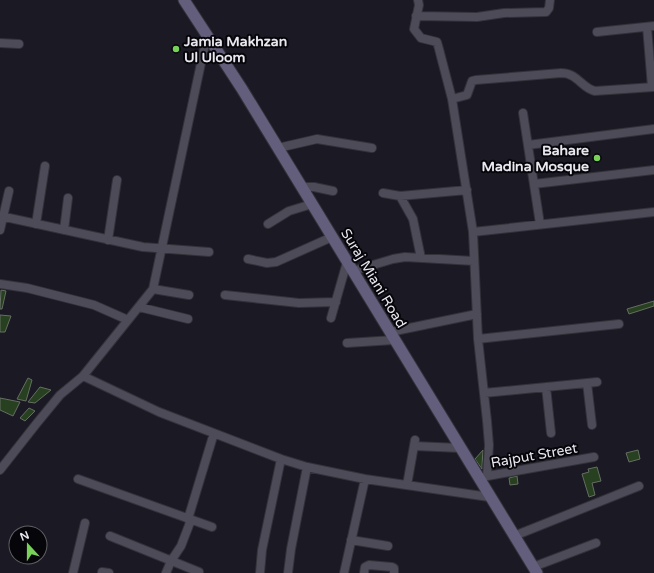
<svg xmlns="http://www.w3.org/2000/svg" width="654" height="573" viewBox="0 0 654 573" font-family="'Varela Round',sans-serif">
<rect width="100%" height="100%" fill="#1b1924"/>
<path fill="#27401f" stroke="#656e62" d="M 1,290 L 6,291 L 2,309 L 0,309 Z
M 654,301 L 654,306 L 629,314 L 627,309 Z
M 0,315 L 11,316 L 5,332 L 0,332 Z
M 28,378 L 32,380 L 26,401 L 17,399 Z
M 40,387 L 51,390 L 35,403 L 28,402 Z
M 0,398 L 20,402 L 13,416 L 0,410 Z
M 29,408 L 35,411 L 25,421 L 20,418 Z
M 483,450 L 482,465 L 482,469 L 475,459 Z
M 638,450 L 640,459 L 629,462 L 626,453 Z
M 597,467 L 601,481 L 592,483 L 595,495 L 589,497 L 582,474 L 589,472 L 588,469 Z
M 517,476 L 518,484 L 510,485 L 509,478 Z"/>
<g fill="none" stroke-linecap="round" stroke-linejoin="round">
<g stroke="#33323a" stroke-width="10">
<path id="street" d="M 418,0 L 419,5 L 414,29 L 421,38 L 437,42 L 439,49 L 452,99 L 473,232 L 478,339 L 487,421 L 489,445 L 487,476
M 416,16 L 477,17 L 504,13 L 546,12 L 549,8 L 550,0
M 647,27 L 652,87
M 597,32 L 654,26
M 0,43 L 19,44
M 452,99 L 467,95 L 472,81 L 476,80 L 561,73 C 578,73 581,88 595,91 L 654,87
M 523,113 L 540,224
M 528,145 L 654,129
M 278,148 L 317,139 L 372,148
M 534,184 L 654,170
M 302,187 L 314,187 L 333,191
M 383,193 L 400,196 L 467,190
M 400,196 L 413,219 L 421,258
M 0,216 L 143,247 L 209,252
M 36,224 L 45,166
M 268,224 L 289,211 L 312,204
M 0,230 L 9,191
M 64,230 L 68,198
M 473,232 L 654,212
M 108,240 L 117,180
M 248,259 L 267,263 L 276,262 L 332,237
M 353,271 L 393,259 L 405,257 L 474,261
M 0,284 L 27,288 L 94,305 L 128,320
M 153,289 L 189,295
M 225,295 L 299,303 L 336,302
M 139,307 L 188,319
M 331,318 L 347,262
M 390,332 L 477,314
M 478,339 L 619,324
M 347,343 L 394,340
M 83,376 L 159,412 L 281,459 L 307,467 L 365,479 L 489,497
M 587,383 L 592,425
M 546,387 L 551,433
M 484,393 L 597,382
M 414,446 L 460,448
M 0,470 L 37,423 L 60,395 L 83,376 L 153,289 L 207,35
M 482,477 L 594,457
M 78,479 L 212,527
M 407,485 L 415,440
M 188,519 L 214,433
M 110,536 L 199,572
M 514,536 L 639,486
M 351,540 L 388,546
M 533,567 L 596,543
M 102,572 L 109,573
M 73,573 L 85,523
M 166,573 L 171,561 L 181,546 L 191,520
M 260,573 L 262,550 L 281,459
M 288,573 L 291,549 L 307,467
M 344,573 L 365,479
M 364,573 L 365,567 L 369,565 L 392,567 L 394,568 L 394,573"/>
</g>
<g stroke="#33323a" stroke-width="13">
<path id="secondary" d="M 184,0 L 242,89 L 537,573"/>
</g>
<use href="#street" stroke="#4d4b58" stroke-width="8"/>
<use href="#secondary" stroke="#625e7b" stroke-width="11"/>
</g>
<g fill="#78d158" stroke="#060509" stroke-width="1.5">
<circle cx="176" cy="49" r="4"/>
<circle cx="597" cy="158" r="4"/>
</g>
<g text-anchor="middle" stroke-width="4" stroke-linejoin="round" paint-order="stroke">
<g font-size="14" font-weight="bold" fill="#e9e8f0" stroke="#060509" text-anchor="start">
<text x="184" y="46">Jamia Makhzan<tspan x="184" dy="16">Ul Uloom</tspan></text>
<text x="589" y="155" text-anchor="end">Bahare<tspan x="589" dy="16">Madina Mosque</tspan></text>
</g>
<g font-size="14" fill="#e9e8f0" stroke="#060509">
<text transform="translate(374 278) rotate(59)" y="5">Suraj Miani Road</text>
<text transform="translate(534 455) rotate(-10)" y="5">Rajput Street</text>
</g>
</g>
<g transform="translate(28 545) rotate(339)"><circle r="19" fill="#060509" stroke="#616065"/>
<path d="M0-3L7 15L0 10L-7 15Z" fill="#78d158"/>
<text y="-6" font-size="11" font-weight="bold" text-anchor="middle" fill="#e9e8f0">N</text>
</g>
</svg>
